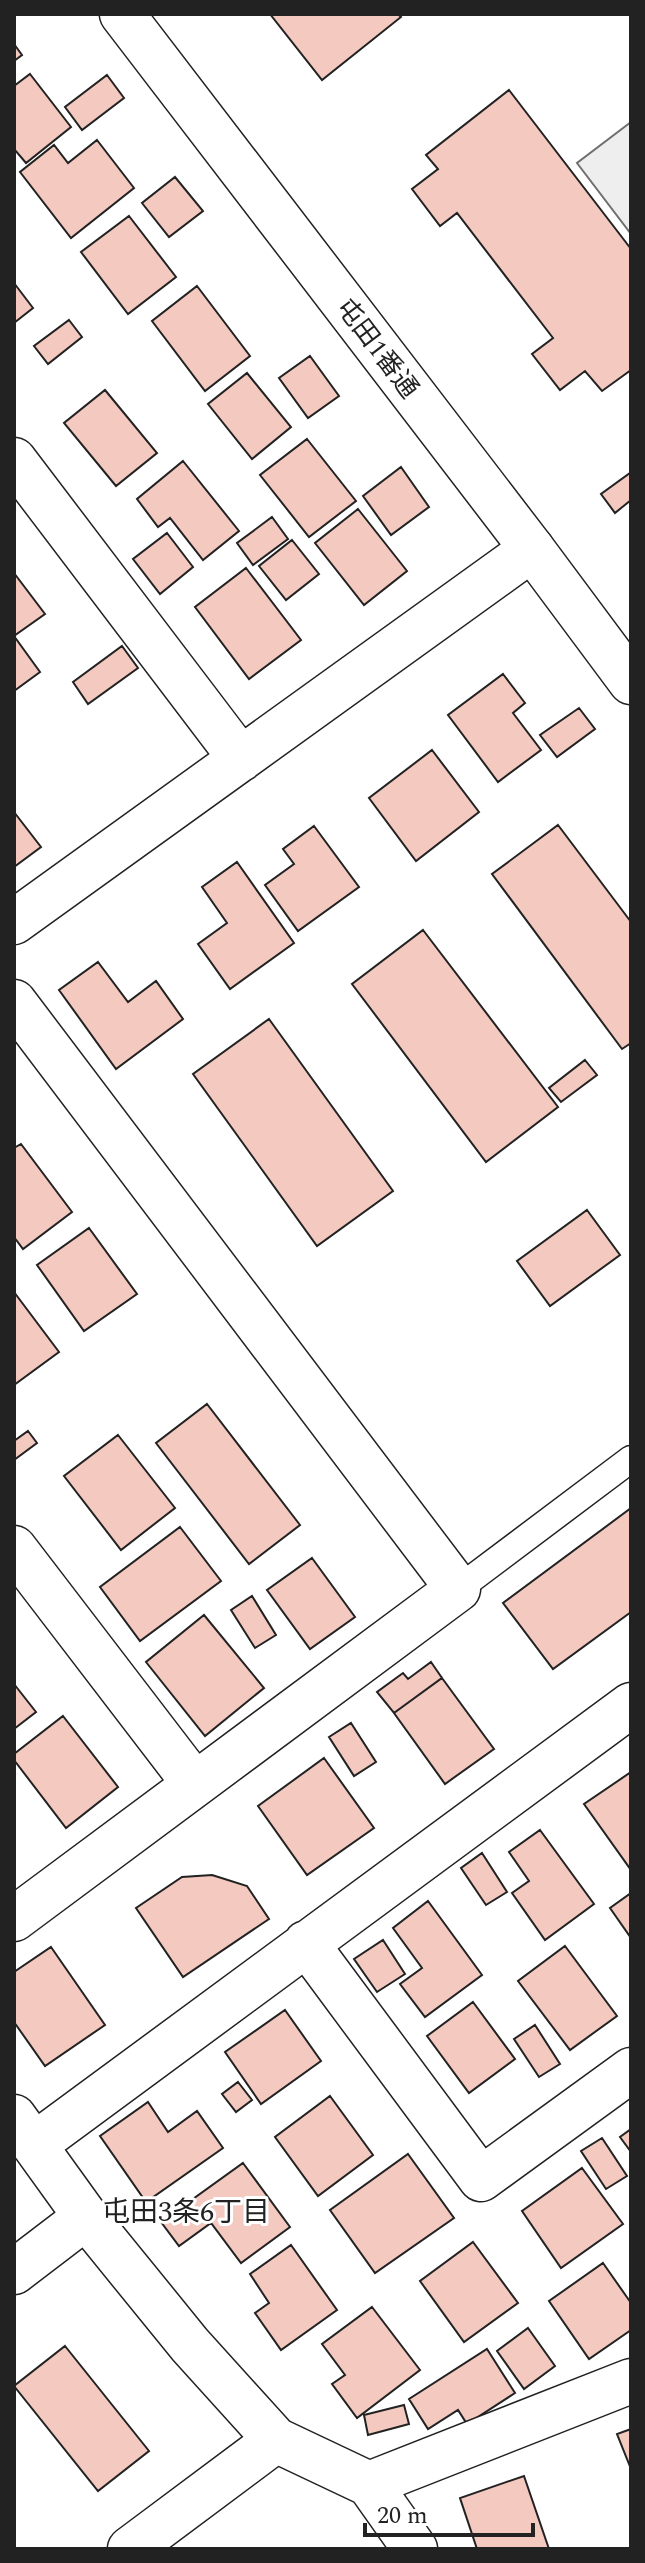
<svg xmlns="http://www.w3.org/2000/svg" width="645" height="2563" viewBox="0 0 645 2563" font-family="Spectral,'Noto Sans JP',serif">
<rect width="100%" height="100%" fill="#fff"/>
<path fill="#eee" stroke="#6f6f6f" stroke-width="2" d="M 631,122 L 631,234 L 577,163 Z"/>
<path fill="#f3c9c0" stroke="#222" stroke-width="2" d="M 270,14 L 398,14 L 401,17 L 322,80 Z
M 14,44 L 22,55 L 14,61 Z
M 30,74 L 71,127 L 26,163 L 14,149 L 14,86 Z
M 107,75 L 124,98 L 82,130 L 65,107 Z
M 509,90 L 631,249 L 631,370 L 602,391 L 585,371 L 560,390 L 532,354 L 553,338 L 457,213 L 440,226 L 412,189 L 438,169 L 426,155 Z
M 97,140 L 134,188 L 71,238 L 20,172 L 54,145 L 68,163 Z
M 175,177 L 203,211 L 169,237 L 142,203 Z
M 129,216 L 176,277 L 128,314 L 81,252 Z
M 14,283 L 33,308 L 14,323 Z
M 197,286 L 250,356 L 205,391 L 152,321 Z
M 69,320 L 82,337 L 48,364 L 34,346 Z
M 310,356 L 339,396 L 308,418 L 279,378 Z
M 247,373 L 291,427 L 252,459 L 208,404 Z
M 105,390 L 157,453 L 116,486 L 64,423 Z
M 307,439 L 356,501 L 309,537 L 260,475 Z
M 183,461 L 239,531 L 203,560 L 170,518 L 158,527 L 137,499 Z
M 401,467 L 429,507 L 391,535 L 363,496 Z
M 630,473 L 631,500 L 615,513 L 601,494 Z
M 358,509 L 407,571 L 364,605 L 315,543 Z
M 272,517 L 288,539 L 253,565 L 237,543 Z
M 167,533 L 193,567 L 160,594 L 133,559 Z
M 292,540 L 319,574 L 286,600 L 259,566 Z
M 246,568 L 301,640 L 249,679 L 195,607 Z
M 14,573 L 45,614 L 14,636 L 40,672 L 14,691 Z
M 122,646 L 138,668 L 88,704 L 73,682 Z
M 503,674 L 525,703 L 513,713 L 541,750 L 498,782 L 448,715 Z
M 579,708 L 595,729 L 557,757 L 540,735 Z
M 432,750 L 479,812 L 416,861 L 369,798 Z
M 14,812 L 41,847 L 14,867 Z
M 558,825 L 631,922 L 631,1043 L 622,1049 L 492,874 Z
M 314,826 L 359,887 L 298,931 L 265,885 L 294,864 L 283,849 Z
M 237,862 L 294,943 L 230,989 L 198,944 L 227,923 L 202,887 Z
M 423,930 L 558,1107 L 486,1162 L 352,984 Z
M 98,962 L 128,1002 L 156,981 L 183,1019 L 116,1069 L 59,990 Z
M 269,1019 L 393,1191 L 317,1246 L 193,1074 Z
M 585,1060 L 597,1075 L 561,1102 L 549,1088 Z
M 21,1144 L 72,1212 L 23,1249 L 14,1237 L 14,1148 Z
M 587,1210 L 620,1255 L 550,1306 L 517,1261 Z
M 89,1228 L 137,1294 L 84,1331 L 37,1265 Z
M 14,1292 L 59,1352 L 14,1385 Z
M 207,1404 L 300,1525 L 249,1564 L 156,1443 Z
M 28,1431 L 37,1443 L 14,1460 L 14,1441 Z
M 118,1435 L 175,1508 L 121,1550 L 64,1476 Z
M 631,1508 L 631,1612 L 553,1669 L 503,1603 Z
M 180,1527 L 221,1581 L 140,1641 L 100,1587 Z
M 312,1558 L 355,1617 L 310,1649 L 267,1590 Z
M 252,1596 L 276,1635 L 255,1648 L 231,1610 Z
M 204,1615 L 264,1688 L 205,1736 L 146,1662 Z
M 431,1662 L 442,1678 L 394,1713 L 377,1692 L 403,1673 L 408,1679 Z
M 442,1678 L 494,1749 L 445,1784 L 394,1713 Z
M 14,1684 L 36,1712 L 14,1729 Z
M 63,1716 L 118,1787 L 66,1828 L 14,1760 L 14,1754 Z
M 351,1723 L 376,1762 L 354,1776 L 329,1737 Z
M 324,1758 L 374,1828 L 307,1875 L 258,1806 Z
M 631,1772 L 631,1870 L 584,1804 Z
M 540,1830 L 594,1904 L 545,1940 L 512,1893 L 529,1881 L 509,1852 Z
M 482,1853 L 507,1892 L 486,1905 L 461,1868 Z
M 212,1875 L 247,1886 L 269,1919 L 183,1977 L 136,1908 L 182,1877 Z
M 631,1893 L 631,1938 L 610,1908 Z
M 428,1901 L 482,1975 L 425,2017 L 400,1984 L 422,1968 L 393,1928 Z
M 383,1940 L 405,1974 L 377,1992 L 354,1959 Z
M 565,1946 L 617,2016 L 570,2050 L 518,1981 Z
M 51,1947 L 105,2025 L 45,2066 L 14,2022 L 14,1972 Z
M 473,2002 L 515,2059 L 469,2093 L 427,2036 Z
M 285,2010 L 321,2061 L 261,2104 L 225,2052 Z
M 535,2025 L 560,2064 L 539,2077 L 514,2039 Z
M 238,2082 L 252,2100 L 236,2112 L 222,2094 Z
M 330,2096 L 373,2155 L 318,2196 L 275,2137 Z
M 148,2102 L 168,2132 L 197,2111 L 223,2148 L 146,2202 L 100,2136 Z
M 631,2129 L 631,2152 L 620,2137 Z
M 602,2138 L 627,2176 L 606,2189 L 581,2151 Z
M 408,2154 L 454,2218 L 375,2273 L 330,2210 Z
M 243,2163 L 290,2227 L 241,2263 L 211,2223 L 179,2246 L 161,2222 Z
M 582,2168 L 623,2224 L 561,2268 L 522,2211 Z
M 473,2242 L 518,2303 L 464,2342 L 420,2281 Z
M 291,2245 L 337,2310 L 281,2350 L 255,2313 L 269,2303 L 250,2274 Z
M 603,2263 L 631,2303 L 631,2330 L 589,2359 L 549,2301 Z
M 372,2307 L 420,2370 L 357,2418 L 332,2384 L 345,2375 L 322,2344 Z
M 528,2328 L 555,2366 L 524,2389 L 497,2351 Z
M 65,2346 L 149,2451 L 98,2491 L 14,2386 Z
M 487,2349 L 515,2393 L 467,2424 L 458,2410 L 428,2429 L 409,2399 Z
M 404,2405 L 409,2424 L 368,2435 L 364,2415 Z
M 631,2429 L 631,2469 L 617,2434 Z
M 524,2476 L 549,2549 L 477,2549 L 460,2498 Z"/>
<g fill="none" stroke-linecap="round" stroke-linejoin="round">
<g stroke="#222" stroke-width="29">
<path id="lane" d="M 458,1589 L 631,1459"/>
</g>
<g stroke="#222" stroke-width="47">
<path id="street" d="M 14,460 L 241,759
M 14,922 L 532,549
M 14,1002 L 458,1589 L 14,1919
M 14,1548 L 194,1783
M 306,1943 L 481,2179 L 631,2070
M 14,2117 L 86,2217 L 190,2345 L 276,2440 L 369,2484 L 415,2549
M 34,2145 L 631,1705
M 14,2272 L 86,2217
M 369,2484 L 631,2381
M 130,2549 L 276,2440"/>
</g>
<g stroke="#222" stroke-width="47">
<path id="secondary" d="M 122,14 L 532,549 L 631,682"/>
</g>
<use href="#lane" stroke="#fff" stroke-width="26"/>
<use href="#street" stroke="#fff" stroke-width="44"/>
<use href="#secondary" stroke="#fff" stroke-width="44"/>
</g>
<g text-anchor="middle" stroke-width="6" stroke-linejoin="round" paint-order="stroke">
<g font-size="26" fill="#222" stroke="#fff">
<text transform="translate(378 348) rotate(53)" y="9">屯田1番通</text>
</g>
<g font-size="28" fill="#222" stroke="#fff">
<text x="186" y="2221">屯田3条6丁目</text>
</g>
</g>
<rect width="645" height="2563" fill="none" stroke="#222222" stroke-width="32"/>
<path d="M365 2523v12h168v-12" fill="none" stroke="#222222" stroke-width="4"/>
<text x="377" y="2523" font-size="24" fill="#222222" stroke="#ffffff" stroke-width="6" paint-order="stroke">20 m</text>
</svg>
